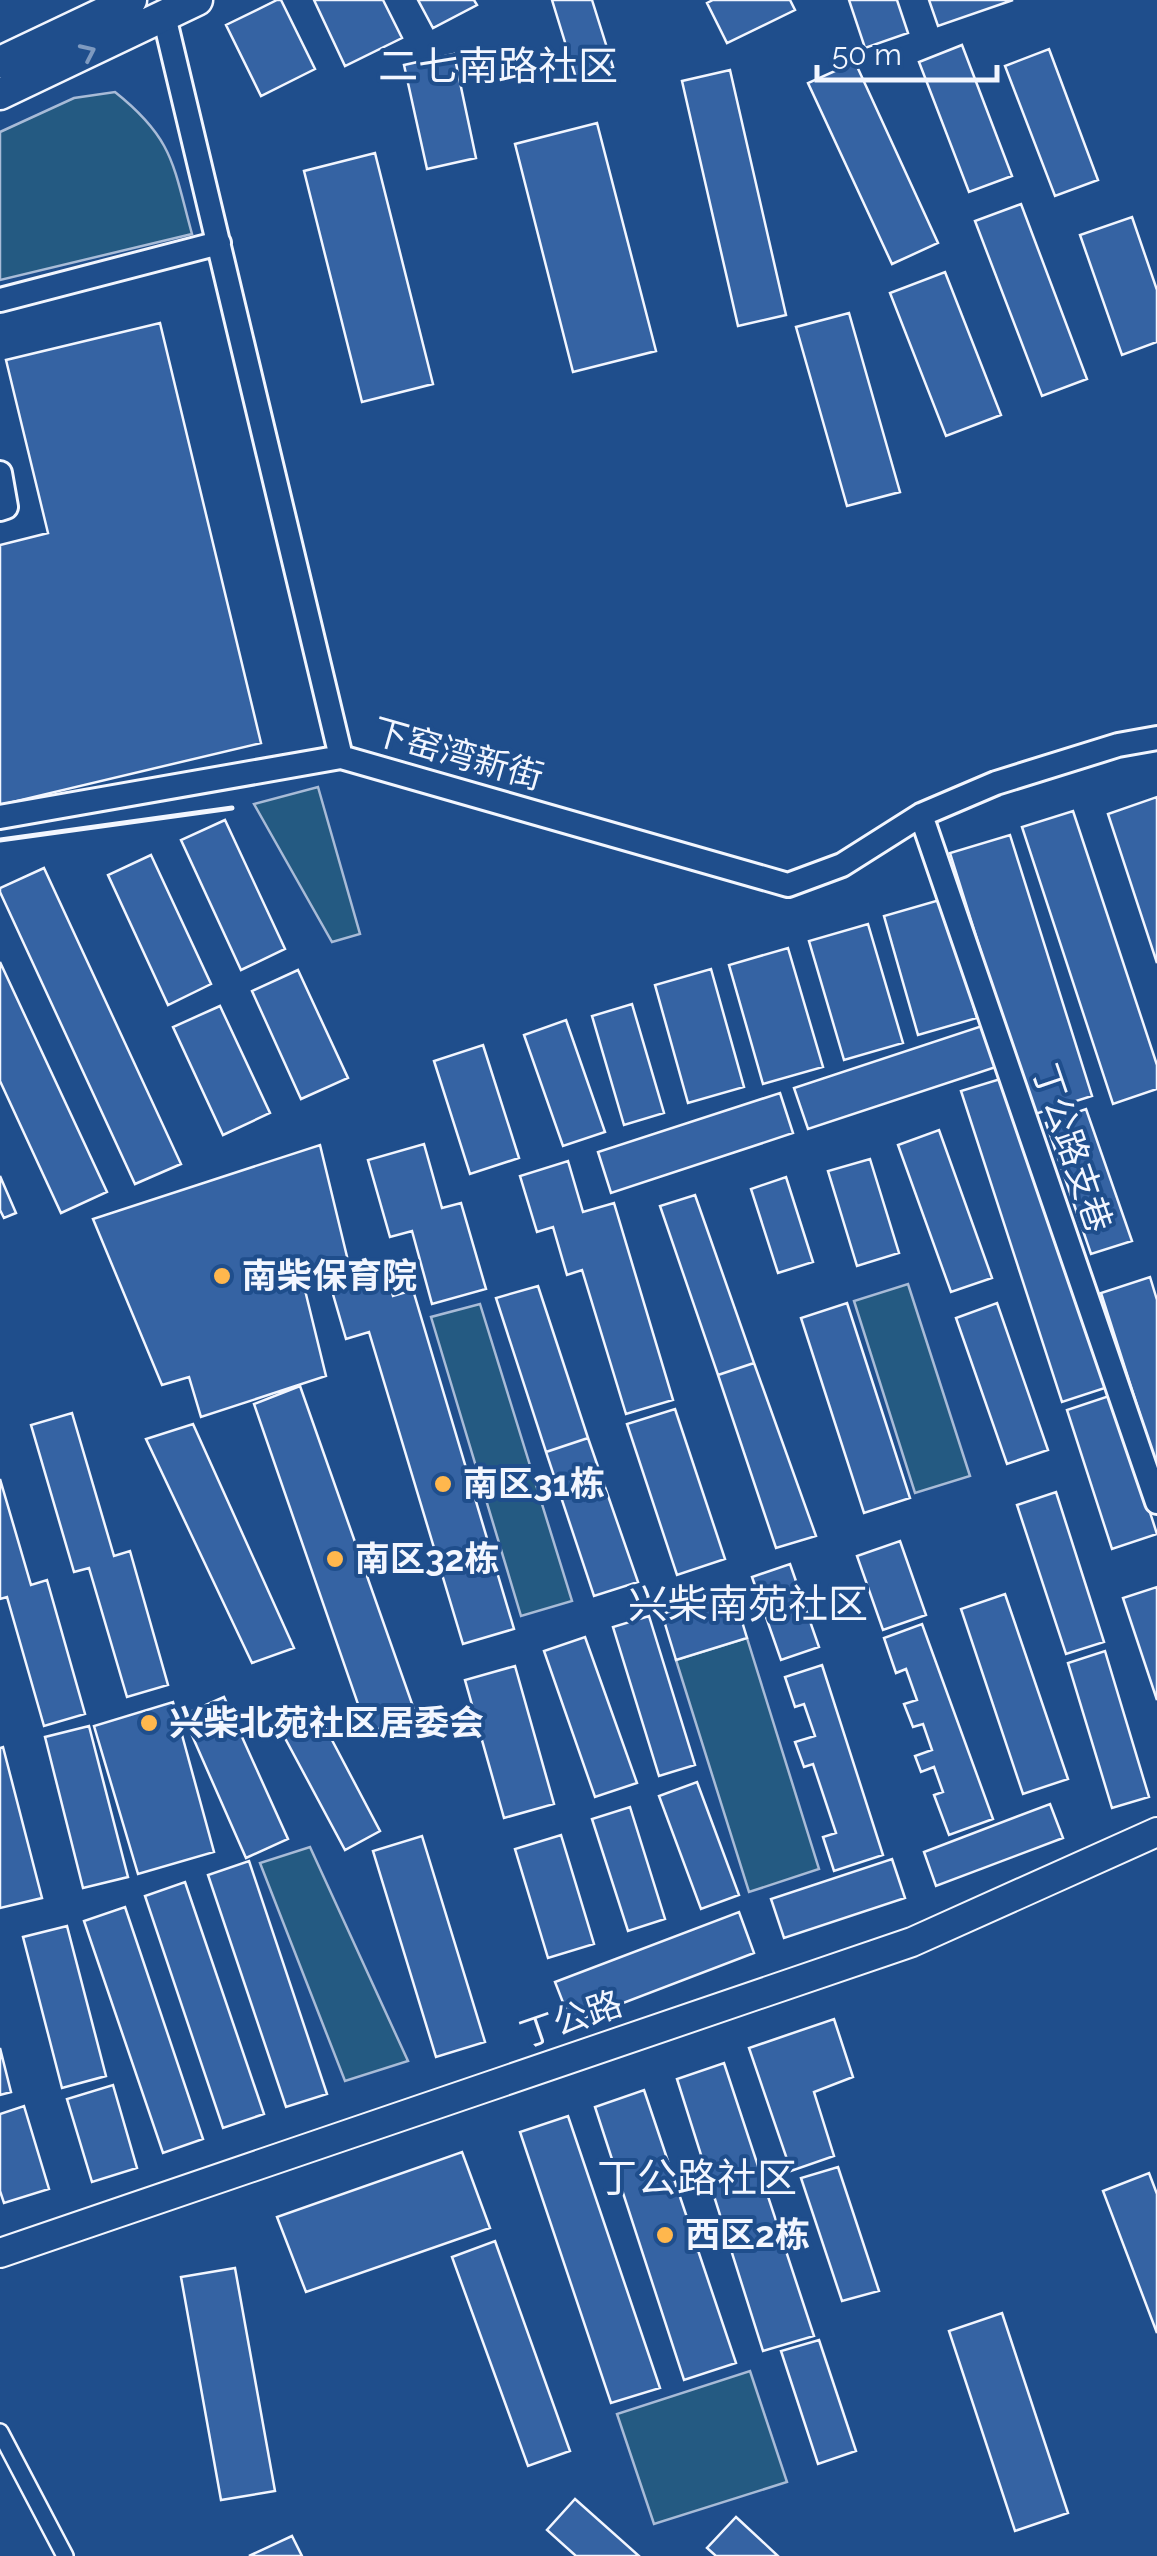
<svg xmlns="http://www.w3.org/2000/svg" width="1157" height="2556" viewBox="0 0 1157 2556" font-family="Raleway,'Noto Sans SC',sans-serif">
<rect width="100%" height="100%" fill="#1f4e8c"/>
<path fill="#245a82" stroke="#a8bbd7" stroke-width="2.5" d="M 115,92 C 174,139 173,165 192,234 L 0,280 L 0,132 L 74,98 Z
M 318,787 L 360,934 L 332,942 L 254,804 Z
M 908,1284 L 970,1476 L 915,1493 L 854,1301 Z
M 480,1304 L 572,1601 L 521,1616 L 431,1317 Z
M 747,1638 L 819,1869 L 749,1892 L 676,1660 Z
M 310,1847 L 408,2061 L 345,2081 L 260,1863 Z
M 750,2371 L 787,2482 L 654,2524 L 617,2414 Z"/>
<path fill="#3563a3" stroke="#f2f6ff" stroke-width="2.5" d="M 277,0 L 281,0 L 315,69 L 261,96 L 226,25 Z
M 314,0 L 383,0 L 402,38 L 345,66 Z
M 418,0 L 474,0 L 477,5 L 433,28 Z
M 552,0 L 592,0 L 613,67 L 576,78 Z
M 713,0 L 790,0 L 795,10 L 727,43 L 707,3 Z
M 849,0 L 897,0 L 908,33 L 865,48 Z
M 929,0 L 1013,0 L 938,26 Z
M 962,45 L 1012,176 L 969,192 L 919,62 Z
M 1049,49 L 1098,180 L 1055,196 L 1005,66 Z
M 454,54 L 476,158 L 427,169 L 404,65 Z
M 855,62 L 938,243 L 892,264 L 808,83 Z
M 730,70 L 786,315 L 738,326 L 682,81 Z
M 597,123 L 656,351 L 573,372 L 515,144 Z
M 375,153 L 433,384 L 362,402 L 304,171 Z
M 1021,204 L 1087,379 L 1042,396 L 975,221 Z
M 1132,217 L 1157,290 L 1157,342 L 1122,355 L 1080,235 Z
M 945,272 L 1001,415 L 946,436 L 890,293 Z
M 849,313 L 900,492 L 847,506 L 796,327 Z
M 160,323 L 261,743 L 0,805 L 0,545 L 48,533 L 6,360 Z
M 1157,797 L 1157,963 L 1108,814 Z
M 1073,811 L 1157,1065 L 1157,1089 L 1113,1104 L 1022,827 Z
M 225,820 L 285,949 L 241,970 L 181,840 Z
M 1010,835 L 1092,1096 L 1032,1115 L 950,853 Z
M 151,855 L 211,984 L 168,1005 L 108,875 Z
M 44,868 L 181,1164 L 135,1184 L 0,892 L 0,888 Z
M 943,899 L 977,1018 L 918,1035 L 884,916 Z
M 868,924 L 903,1043 L 844,1060 L 809,941 Z
M 788,948 L 823,1067 L 763,1084 L 729,965 Z
M 0,962 L 107,1192 L 61,1213 L 0,1081 Z
M 711,969 L 744,1087 L 688,1103 L 655,985 Z
M 298,970 L 348,1078 L 301,1099 L 252,991 Z
M 632,1004 L 664,1113 L 624,1125 L 592,1016 Z
M 220,1006 L 270,1113 L 223,1135 L 173,1027 Z
M 566,1020 L 605,1132 L 563,1146 L 524,1035 Z
M 988,1024 L 1002,1065 L 808,1129 L 794,1088 Z
M 483,1045 L 519,1158 L 470,1174 L 434,1061 Z
M 1010,1076 L 1111,1386 L 1062,1402 L 961,1091 Z
M 780,1093 L 793,1133 L 611,1193 L 598,1152 Z
M 1086,1109 L 1132,1241 L 1091,1254 L 1046,1123 Z
M 939,1130 L 992,1278 L 951,1292 L 898,1145 Z
M 424,1144 L 442,1208 L 461,1203 L 486,1289 L 432,1304 L 412,1231 L 390,1237 L 368,1160 Z
M 320,1145 L 350,1269 L 303,1282 L 326,1376 L 201,1417 L 189,1377 L 162,1385 L 93,1219 Z
M 870,1159 L 899,1253 L 857,1266 L 828,1171 Z
M 568,1161 L 583,1212 L 614,1203 L 673,1400 L 626,1414 L 582,1270 L 567,1275 L 553,1227 L 537,1232 L 520,1176 Z
M 0,1176 L 16,1213 L 4,1218 L 0,1210 Z
M 786,1177 L 813,1262 L 778,1273 L 751,1189 Z
M 695,1195 L 754,1363 L 718,1375 L 660,1206 Z
M 385,1268 L 393,1296 L 413,1290 L 514,1629 L 463,1644 L 369,1332 L 346,1339 L 330,1284 Z
M 1150,1277 L 1157,1300 L 1157,1468 L 1101,1293 Z
M 538,1286 L 588,1438 L 546,1452 L 496,1298 Z
M 847,1303 L 910,1498 L 864,1513 L 801,1318 Z
M 997,1303 L 1048,1450 L 1007,1464 L 956,1318 Z
M 754,1363 L 816,1536 L 776,1548 L 718,1375 Z
M 300,1386 L 416,1715 L 368,1733 L 254,1404 Z
M 1112,1395 L 1157,1534 L 1112,1549 L 1067,1410 Z
M 675,1409 L 725,1559 L 677,1575 L 627,1424 Z
M 72,1413 L 114,1556 L 130,1551 L 168,1685 L 127,1697 L 89,1568 L 74,1572 L 31,1425 Z
M 193,1424 L 294,1648 L 252,1663 L 146,1439 Z
M 588,1438 L 638,1582 L 594,1596 L 546,1452 Z
M 0,1479 L 31,1585 L 47,1580 L 85,1714 L 44,1726 L 7,1597 L 0,1599 Z
M 1056,1492 L 1104,1642 L 1066,1654 L 1017,1505 Z
M 900,1541 L 926,1615 L 883,1630 L 857,1556 Z
M 790,1564 L 819,1647 L 781,1660 L 752,1577 Z
M 1157,1587 L 1157,1700 L 1123,1598 Z
M 733,1592 L 747,1638 L 676,1660 L 662,1614 Z
M 1005,1594 L 1068,1779 L 1023,1794 L 961,1609 Z
M 649,1616 L 695,1765 L 659,1776 L 613,1627 Z
M 922,1624 L 993,1819 L 949,1835 L 934,1795 L 943,1792 L 934,1767 L 921,1772 L 915,1756 L 932,1750 L 923,1724 L 913,1727 L 904,1704 L 917,1700 L 906,1669 L 896,1673 L 884,1638 Z
M 585,1637 L 637,1783 L 595,1797 L 544,1651 Z
M 1105,1651 L 1149,1797 L 1112,1808 L 1068,1663 Z
M 822,1665 L 883,1855 L 834,1871 L 823,1837 L 836,1833 L 813,1764 L 804,1767 L 795,1742 L 815,1736 L 804,1704 L 795,1707 L 785,1677 Z
M 515,1666 L 554,1804 L 504,1818 L 465,1680 Z
M 224,1697 L 288,1839 L 246,1858 L 183,1715 Z
M 173,1702 L 214,1852 L 138,1874 L 94,1726 Z
M 314,1706 L 380,1831 L 345,1850 L 278,1725 Z
M 89,1726 L 128,1877 L 83,1888 L 45,1737 Z
M 3,1747 L 42,1898 L 0,1908 L 0,1748 Z
M 697,1782 L 739,1895 L 701,1909 L 659,1796 Z
M 1050,1804 L 1063,1838 L 936,1886 L 924,1852 Z
M 630,1807 L 665,1919 L 628,1931 L 592,1819 Z
M 561,1835 L 594,1944 L 548,1958 L 515,1849 Z
M 422,1836 L 485,2042 L 436,2057 L 373,1851 Z
M 892,1859 L 905,1898 L 784,1938 L 771,1899 Z
M 249,1861 L 327,2094 L 286,2107 L 208,1875 Z
M 185,1882 L 264,2114 L 223,2128 L 145,1896 Z
M 125,1907 L 203,2139 L 163,2153 L 84,1921 Z
M 739,1912 L 754,1953 L 571,2023 L 555,1982 Z
M 67,1926 L 106,2076 L 62,2088 L 23,1937 Z
M 834,2019 L 853,2077 L 814,2092 L 834,2156 L 791,2171 L 749,2048 Z
M 0,2048 L 11,2092 L 0,2095 Z
M 724,2063 L 814,2336 L 763,2351 L 677,2079 Z
M 113,2085 L 137,2168 L 92,2182 L 67,2099 Z
M 644,2090 L 736,2363 L 684,2380 L 595,2107 Z
M 24,2106 L 49,2189 L 4,2203 L 0,2191 L 0,2114 Z
M 568,2116 L 660,2388 L 611,2403 L 520,2132 Z
M 462,2152 L 490,2228 L 306,2292 L 277,2217 Z
M 838,2167 L 879,2291 L 842,2301 L 801,2178 Z
M 1149,2173 L 1157,2194 L 1157,2333 L 1103,2191 Z
M 495,2241 L 570,2451 L 528,2466 L 452,2257 Z
M 235,2268 L 275,2491 L 221,2500 L 181,2277 Z
M 1002,2313 L 1068,2513 L 1015,2531 L 949,2331 Z
M 819,2340 L 856,2451 L 818,2464 L 781,2351 Z
M 575,2499 L 639,2556 L 576,2556 L 547,2530 Z
M 736,2517 L 778,2556 L 716,2556 L 707,2548 Z
M 292,2536 L 302,2556 L 249,2556 Z"/>
<g fill="none" stroke-linecap="round" stroke-linejoin="round">
<g stroke="#f2f6ff" stroke-width="20">
<path id="pedestrian" d="M 0,2432 L 65,2556"/>
</g>
<g stroke="#f2f6ff" stroke-width="28">
<path id="minor" d="M 164,16 L 341,757 L 788,885 L 842,865 L 921,815 L 996,783 L 1118,745 L 1157,738
M 0,300 L 219,243
M 0,473 L 6,507 L 0,509
M 921,815 L 1157,1502
M 0,817 L 341,757"/>
</g>
<g stroke="#f2f6ff" stroke-width="32">
<path id="tertiary" d="M 0,2253 L 912,1942 L 1157,1832"/>
</g>
<g stroke="#f2f6ff" stroke-width="35">
<path id="secondary" d="M 0,62 L 131,0
M 0,94 L 197,0"/>
</g>
<use href="#pedestrian" stroke="#1f4e8c" stroke-width="15"/>
<use href="#minor" stroke="#1f4e8c" stroke-width="22"/>
<use href="#tertiary" stroke="#1f4e8c" stroke-width="28"/>
<use href="#secondary" stroke="#1f4e8c" stroke-width="30"/>
<path stroke="#f2f6ff" stroke-width="5" d="M 0,840 L 232,808"/>
</g>
<defs><path id="oneway-chevron" d="M-2-3.5L2.5 0L-2 3.5" fill="none" stroke-width="1.6" stroke-linecap="round" stroke-linejoin="round" transform="scale(2.5)"/></defs>
<use stroke="#7e9ac0" href="#oneway-chevron" transform="translate(88 52) rotate(-25)"/>
<g fill="#ffb74d" stroke="#1f4e8c" stroke-width="4">
<circle cx="222" cy="1276" r="10"/>
<circle cx="443" cy="1484" r="10"/>
<circle cx="335" cy="1559" r="10"/>
<circle cx="149" cy="1723" r="10"/>
<circle cx="665" cy="2235" r="10"/>
</g>
<g text-anchor="middle" stroke-width="8" stroke-linejoin="round" paint-order="stroke">
<g font-size="35" fill="#f2f6ff" stroke="#1f4e8c">
<text transform="translate(458 754) rotate(16)" y="12">下窑湾新街</text>
<text transform="translate(1072 1148) rotate(71)" y="12">丁公路支巷</text>
<text transform="translate(571 2019) rotate(-19)" y="12">丁公路</text>
</g>
<g font-size="35" font-weight="bold" fill="#f2f6ff" stroke="#1f4e8c" text-anchor="start">
<text x="242" y="1288">南柴保育院</text>
<text x="463" y="1496">南区31栋</text>
<text x="355" y="1571">南区32栋</text>
<text x="169" y="1735">兴柴北苑社区居委会</text>
<text x="685" y="2247">西区2栋</text>
</g>
<g font-size="40" fill="#f2f6ff" stroke="#1f4e8c">
<text x="498" y="80">二七南路社区</text>
<text x="748" y="1618">兴柴南苑社区</text>
<text x="697" y="2192">丁公路社区</text>
</g>
</g>
<path d="M817 65v15h180v-15" fill="none" stroke="#f2f6ff" stroke-width="5"/>
<text x="832" y="65" font-size="30" fill="#f2f6ff" stroke="#1f4e8c" stroke-width="8" paint-order="stroke">50 m</text>
</svg>
